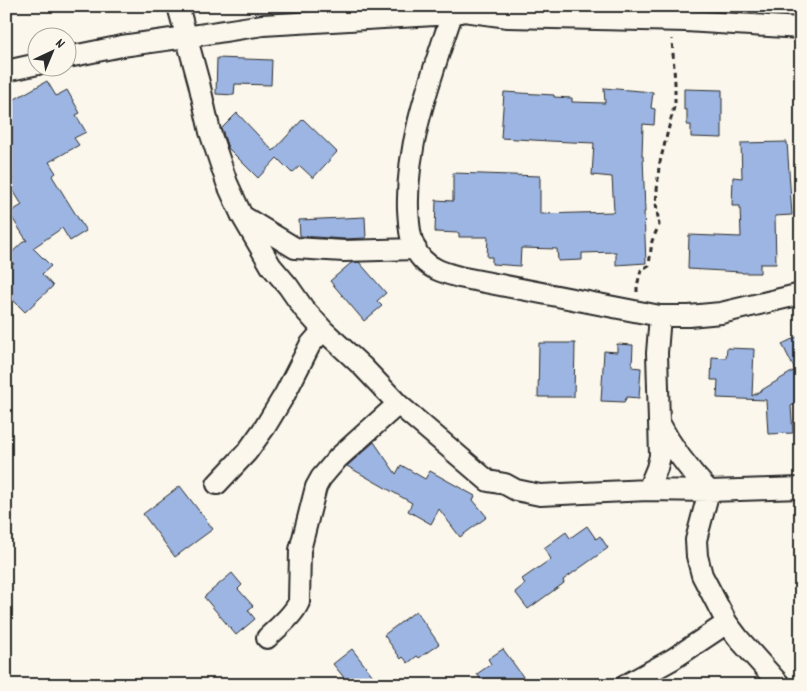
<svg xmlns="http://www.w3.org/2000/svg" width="807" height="691" viewBox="0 0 807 691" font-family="Dekko,sans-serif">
<rect width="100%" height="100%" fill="#fbf7ec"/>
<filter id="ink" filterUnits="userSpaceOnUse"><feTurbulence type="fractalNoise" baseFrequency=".02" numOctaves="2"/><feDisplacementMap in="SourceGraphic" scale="10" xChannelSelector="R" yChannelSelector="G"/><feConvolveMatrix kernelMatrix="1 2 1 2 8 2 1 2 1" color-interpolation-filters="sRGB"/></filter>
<g filter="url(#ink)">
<path fill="#9cb5e2" stroke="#2b2b2b" d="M 217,58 L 272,60 L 271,85 L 235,84 L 234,95 L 216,94 Z
M 47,81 L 56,96 L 67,90 L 80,113 L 76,115 L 86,132 L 74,138 L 79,145 L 49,162 L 56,173 L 52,176 L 86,231 L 70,241 L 62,228 L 33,248 L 51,266 L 42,274 L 53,286 L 25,312 L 6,293 L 6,272 L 14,264 L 7,257 L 25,240 L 27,241 L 9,213 L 22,205 L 8,182 L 13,179 L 6,167 L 6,104 Z
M 604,88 L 653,92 L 651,108 L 655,109 L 654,125 L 643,124 L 642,156 L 643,156 L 645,212 L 644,212 L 646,263 L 616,265 L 616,252 L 582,253 L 582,260 L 558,261 L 557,249 L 521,248 L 520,266 L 492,264 L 492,257 L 487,257 L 488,237 L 459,237 L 459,233 L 435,232 L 436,200 L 453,201 L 453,173 L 540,176 L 540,214 L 614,212 L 612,177 L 592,175 L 594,143 L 549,141 L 501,138 L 504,92 L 554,95 L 554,97 L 572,98 L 572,102 L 605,103 Z
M 684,89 L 722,90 L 722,138 L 691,137 L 691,125 L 687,125 L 687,110 L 684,110 Z
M 237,113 L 273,151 L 303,119 L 337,152 L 313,178 L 300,166 L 292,173 L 277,158 L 258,178 L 228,148 L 223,133 L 224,132 L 221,129 Z
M 787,142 L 792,215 L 775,216 L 776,264 L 760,264 L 760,273 L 742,273 L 741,272 L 688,269 L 689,235 L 741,237 L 740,206 L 732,206 L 733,177 L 742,178 L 741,143 Z
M 365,217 L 366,238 L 344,239 L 300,236 L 299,220 Z
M 359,262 L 386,293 L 377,301 L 382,306 L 364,321 L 330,281 L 351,263 Z
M 801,335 L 801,401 L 791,406 L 793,433 L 768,434 L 766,400 L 717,398 L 718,380 L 711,380 L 712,357 L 726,358 L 727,348 L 754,349 L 752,396 L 795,370 L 782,344 Z
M 539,343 L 575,343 L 574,397 L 538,397 Z
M 617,344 L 633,345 L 632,367 L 641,368 L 639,398 L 627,397 L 624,402 L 601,401 L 604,351 L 617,352 Z
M 374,442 L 396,474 L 401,465 L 425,479 L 430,471 L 475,496 L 473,500 L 487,517 L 460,537 L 439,509 L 431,524 L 408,511 L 412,503 L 347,466 Z
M 180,486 L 213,529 L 175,557 L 143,514 Z
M 587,526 L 596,539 L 600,536 L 608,548 L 563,580 L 564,583 L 528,609 L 515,592 L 525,584 L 522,579 L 551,559 L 544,548 L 566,532 L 570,538 Z
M 232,573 L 242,585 L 238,589 L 253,606 L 248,610 L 255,619 L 236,635 L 204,597 Z
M 416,611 L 439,644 L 419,658 L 417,656 L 408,663 L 403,657 L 401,659 L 384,635 Z
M 352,649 L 380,685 L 350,685 L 333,664 Z
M 503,649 L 529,685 L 485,685 L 477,674 L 491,664 L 488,659 Z"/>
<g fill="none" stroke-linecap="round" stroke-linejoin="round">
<g stroke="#2b2b2b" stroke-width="24">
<path id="street" d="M 178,6 L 199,83 L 210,132 L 227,183 L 242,216 L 271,266 L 288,286 L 304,309 L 323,330 L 363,367 L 398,404 L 488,481 L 505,484 L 516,490 L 540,495 L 648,490 L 709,491 L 801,488
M 452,14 C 431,78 406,142 408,209 C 409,227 410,246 422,259 C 432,270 446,273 459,277 L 660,316 L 689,316 L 721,313 L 801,294
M 68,57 L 122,46 L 186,37 L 263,25 L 452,14 L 464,11 L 508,17 L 686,21 L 801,28
M 6,71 L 38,64
M 244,217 L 295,248 L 344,251 L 416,249
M 659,422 C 672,448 689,470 709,491 L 696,540 L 697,556 L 702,575 L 727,623 L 739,639 L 780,685
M 217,484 L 247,452 L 265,427 L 285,394 L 310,345 L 323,330
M 648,490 L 657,468 L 660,456 L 657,353 L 660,316
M 267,638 C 278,627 293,616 299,602 L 300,550 L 316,487 L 321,478 L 338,458 L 398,404
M 626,685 L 673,659 L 727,623"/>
</g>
<path stroke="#2b2b2b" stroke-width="3" stroke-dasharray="5 4" stroke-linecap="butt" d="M 637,292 L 637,286 L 641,270 L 649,265 L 652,241 L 659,225 L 656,203 L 659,166 L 675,103 L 675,83 L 672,39"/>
<use href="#street" stroke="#fbf7ec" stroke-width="20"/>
</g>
</g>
<rect width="807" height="691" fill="none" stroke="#fbf7ec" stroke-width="25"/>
<rect x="12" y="12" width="782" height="666" fill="none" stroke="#2b2b2b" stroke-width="2" filter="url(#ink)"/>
<g transform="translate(52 52) rotate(44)"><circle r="24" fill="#fbf7ec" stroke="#a8a59f"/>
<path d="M0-4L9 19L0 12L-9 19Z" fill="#2b2b2b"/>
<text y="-8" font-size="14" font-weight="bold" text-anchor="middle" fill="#2b2b2b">N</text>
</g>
</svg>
